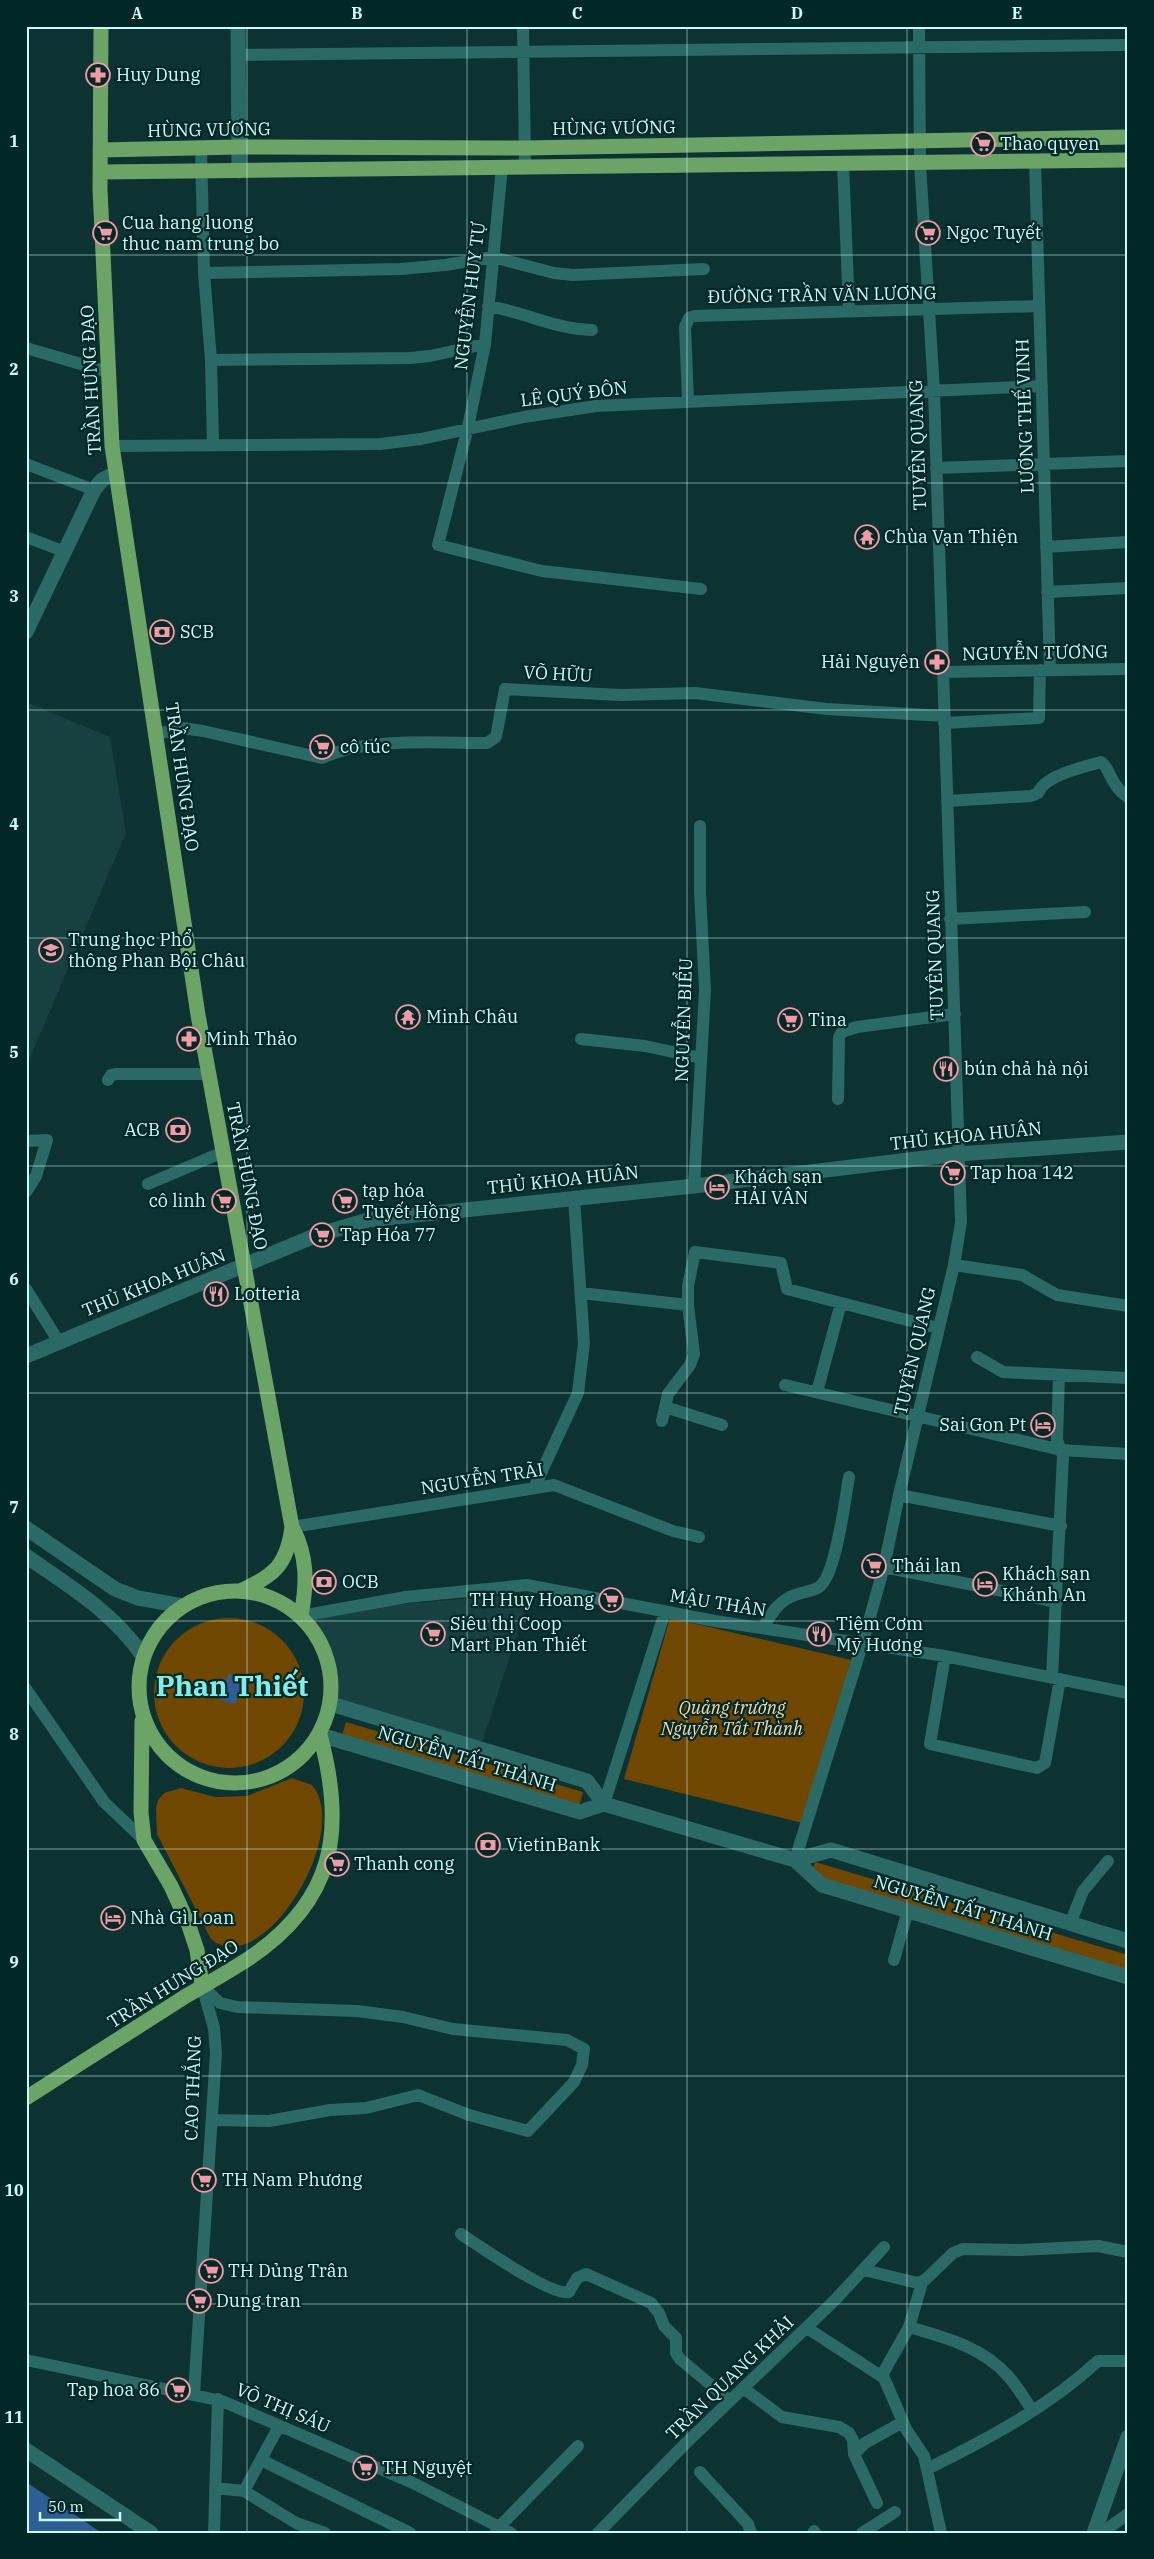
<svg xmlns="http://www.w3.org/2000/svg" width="1154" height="2559" viewBox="0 0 1154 2559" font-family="'IBM Plex Serif',serif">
<rect width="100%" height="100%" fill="#0c3231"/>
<path fill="#164140" d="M 26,702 L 110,737 L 126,833 L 26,1067 Z
M 530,1593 L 482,1743 L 328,1697 L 312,1612 Z"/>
<path fill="#6f4701" d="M154 1693a75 75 0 1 1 150 0a75 75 0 1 1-150 0Z
M 670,1618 L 856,1661 L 811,1825 L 624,1779 Z
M 346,1722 L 583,1792 L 578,1810 L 341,1738 Z
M 292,1778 L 312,1785 C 353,1833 262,1982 211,1939 L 157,1834 L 156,1808 L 158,1800 L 164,1793 L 181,1788 L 215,1797 L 247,1796 Z
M 815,1862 L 1128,1955 L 1128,1971 L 811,1877 Z"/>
<path fill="#2e5e93" d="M 228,1674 L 243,1678 L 235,1704 L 220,1700 Z
M 26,2482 L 102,2533 L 26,2533 Z"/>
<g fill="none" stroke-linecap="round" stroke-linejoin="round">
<path stroke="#2b6967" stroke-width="12" d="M 523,26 L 525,167
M 238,55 L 1128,45
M 201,149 L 204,273 L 211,360 L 213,445
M 1035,161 L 1050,670
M 843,163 L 849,311
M 502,167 L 485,344 L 468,427 L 438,545 L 542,571 L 701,589
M 204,273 L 401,269 L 445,265 L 493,257 L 554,273 L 573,275 L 704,269
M 488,306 C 524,312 555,329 592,330
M 26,348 L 108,372
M 211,360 L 410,358 L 430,356 L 485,344
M 688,400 L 685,327 L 689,318 L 694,316 L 1039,306
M 112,446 L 380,444 L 421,439 L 524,417 L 596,406 L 1042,386
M 26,464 L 94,490
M 936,468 L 1128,461
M 26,537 L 63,551
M 1046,547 L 1128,542
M 1047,592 L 1128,588
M 943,672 L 1128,669
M 944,723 L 1039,718 L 1040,670
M 157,734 L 182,728 L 203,731 L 322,758 C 366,737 438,743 487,743 L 496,737 L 505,689 L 621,695 L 695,693 L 827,709 L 944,716
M 947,801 L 1031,796 L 1038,793 C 1045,775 1084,767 1101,762 C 1109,766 1111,787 1128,797
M 950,919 L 1085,912
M 581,1039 L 645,1046 L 701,1058
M 108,1080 L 111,1075 L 117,1074 L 209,1074
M 838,1099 L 839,1037 L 842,1032 L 857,1027 L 955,1014
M 26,1141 L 47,1140 L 36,1176 L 26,1192
M 148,1184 L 223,1152
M 694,1186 L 705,990 L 700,892 L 700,826
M 954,1265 L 1022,1275 L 1057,1295 L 1128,1306
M 26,1289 L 59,1342
M 581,1293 L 688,1305
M 977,1357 L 1003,1372 L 1128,1378
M 785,1385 L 1061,1450 L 1128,1454
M 817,1392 L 841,1303
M 665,1407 L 722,1425
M 662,1421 L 668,1394 L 690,1365 L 694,1354 L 688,1305 L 688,1286 L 695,1252 L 781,1263 L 787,1289 L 938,1328
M 534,1488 L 578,1393 L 584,1343 L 574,1198
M 899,1495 L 1061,1526
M 292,1527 L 554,1485 L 673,1531 L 699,1537
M 884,1567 L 1057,1602
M 301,1616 L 406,1597 L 527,1585 L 715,1621 L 945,1656 L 1128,1693
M 763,1628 C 772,1612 780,1599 798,1594 C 804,1592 813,1591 819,1587 C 836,1576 845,1499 849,1477
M 945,1656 L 930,1744 L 1037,1768 L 1045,1763 L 1060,1679
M 1052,1677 L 1063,1456 L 1057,1440 L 1059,1375
M 26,1689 L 104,1802 L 144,1840
M 604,1804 L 665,1612
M 795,1860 L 863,1642 L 884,1567 L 899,1495 L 954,1265 L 961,1222 L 934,391 L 920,163 L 919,26
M 1070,1924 L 1083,1891 L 1108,1861
M 894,1960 L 908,1910
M 202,1986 L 220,2003 L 237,2007 L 357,2011 L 403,2017 L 453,2029 L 567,2040 L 584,2049 L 582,2065 L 574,2082 L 528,2131 L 469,2115 L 418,2095 L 366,2108 L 330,2110 L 269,2121 L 212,2120
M 461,2234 C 479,2246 551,2296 569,2292 L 577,2278 L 586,2274 L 651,2303 L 659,2313 L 664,2326 L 676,2338 L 676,2353 L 680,2359 L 730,2401
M 864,2270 L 918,2283 L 925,2280 L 953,2253 L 963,2249 L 1021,2250 L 1098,2246 L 1128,2252
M 909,2327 C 944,2337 983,2347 1008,2376 C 1017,2386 1025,2399 1032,2410
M 807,2328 L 884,2378 L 906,2429 L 924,2456 L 941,2533
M 26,2360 L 222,2401 L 413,2483 L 511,2533
M 882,2375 L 909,2327 L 922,2283
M 743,2388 L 782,2417 L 839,2427 L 849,2433 L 853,2440 L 854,2454 L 877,2503
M 194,2394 L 216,2053 L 214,2028 L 203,1989
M 854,2454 L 865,2443 L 903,2422
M 261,2460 L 410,2533
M 927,2469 C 988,2439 1048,2407 1098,2361 L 1128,2361
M 700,2472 L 748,2524 L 751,2533
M 215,2488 L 244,2491 L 279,2426
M 244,2491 L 296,2523 L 325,2533
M 814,2531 L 815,2533
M 214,2533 L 218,2399
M 496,2533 L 500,2526 L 578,2446
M 598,2533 L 686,2443 L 835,2300 L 884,2247
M 862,2533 L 895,2512
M 1101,2533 L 1128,2514"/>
<path stroke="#2b6967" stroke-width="15" d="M 238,26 L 239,171
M 26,632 L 94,490 L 102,480 L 116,473
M 26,1356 L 317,1235 L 368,1220 L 694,1186 L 958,1154 L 1128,1142
M 26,1528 L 115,1589 L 138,1598 L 183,1606
M 26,1556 C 69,1586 113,1612 143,1656
M 331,1704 L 587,1781 L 604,1804
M 320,1735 L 580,1812 L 604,1804 L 795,1860 L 822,1885 L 1128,1977
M 795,1860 L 831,1850 L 1128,1941
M 26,2450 L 151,2533
M 1094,2533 L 1128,2437"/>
<path stroke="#6ba466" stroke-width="15" d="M 101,26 L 100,189 L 112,446 L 198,1015 L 292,1527 C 308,1556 307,1584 301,1616
M 100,150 L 239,147 L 525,148 L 1128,137
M 100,172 L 1128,160
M139 1687a96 96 0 1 1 192 0a96 96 0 1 1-192 0Z
M 240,1591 C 274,1576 287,1565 292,1527
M 142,1721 L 141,1812 L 144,1840 L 171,1886 L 188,1923 L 197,1950 L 202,1986
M 26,2098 C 80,2064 133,2030 186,1996 C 207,1984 228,1972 248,1959 C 335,1901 346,1831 320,1735"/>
</g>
<path fill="none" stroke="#c8fbf9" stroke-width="1" stroke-opacity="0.55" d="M 247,26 L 247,2533M 467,26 L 467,2533M 687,26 L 687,2533M 907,26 L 907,2533M 26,255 L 1128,255M 26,483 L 1128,483M 26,710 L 1128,710M 26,938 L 1128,938M 26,1166 L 1128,1166M 26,1393 L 1128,1393M 26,1621 L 1128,1621M 26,1849 L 1128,1849M 26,2076 L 1128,2076M 26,2304 L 1128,2304"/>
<defs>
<g id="pharmacy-ring" transform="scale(1.25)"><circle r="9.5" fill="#012827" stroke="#f49aa4" stroke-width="1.5"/><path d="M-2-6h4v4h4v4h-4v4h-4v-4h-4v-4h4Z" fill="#f49aa4"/></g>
<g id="supermarket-ring" transform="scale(1.25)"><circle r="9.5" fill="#012827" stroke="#f49aa4" stroke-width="1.5"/><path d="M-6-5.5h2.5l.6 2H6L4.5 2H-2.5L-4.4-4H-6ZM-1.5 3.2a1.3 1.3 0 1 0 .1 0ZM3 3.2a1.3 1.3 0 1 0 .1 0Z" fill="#f49aa4"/></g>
<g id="temple-ring" transform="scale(1.25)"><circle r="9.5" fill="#012827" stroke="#f49aa4" stroke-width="1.5"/><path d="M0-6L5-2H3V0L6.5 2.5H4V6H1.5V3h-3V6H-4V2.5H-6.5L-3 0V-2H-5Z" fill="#f49aa4"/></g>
<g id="bank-ring" transform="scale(1.25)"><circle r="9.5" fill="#012827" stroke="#f49aa4" stroke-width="1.5"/><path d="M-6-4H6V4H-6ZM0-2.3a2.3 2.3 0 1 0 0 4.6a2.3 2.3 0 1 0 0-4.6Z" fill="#f49aa4"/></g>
<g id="school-ring" transform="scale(1.25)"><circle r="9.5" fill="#012827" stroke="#f49aa4" stroke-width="1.5"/><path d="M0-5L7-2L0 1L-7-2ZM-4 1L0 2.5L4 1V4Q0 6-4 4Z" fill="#f49aa4"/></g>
<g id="restaurant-ring" transform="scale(1.25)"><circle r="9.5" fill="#012827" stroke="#f49aa4" stroke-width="1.5"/><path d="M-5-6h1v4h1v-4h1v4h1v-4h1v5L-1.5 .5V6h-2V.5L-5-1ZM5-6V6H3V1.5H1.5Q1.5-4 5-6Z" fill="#f49aa4"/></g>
<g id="hotel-ring" transform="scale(1.25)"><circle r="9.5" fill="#012827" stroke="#f49aa4" stroke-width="1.5"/><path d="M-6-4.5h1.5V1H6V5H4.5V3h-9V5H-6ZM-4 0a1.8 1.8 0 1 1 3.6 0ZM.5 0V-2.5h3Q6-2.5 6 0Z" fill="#f49aa4"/></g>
</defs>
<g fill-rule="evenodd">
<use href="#pharmacy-ring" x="98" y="75"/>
<use href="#supermarket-ring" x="983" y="144"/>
<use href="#supermarket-ring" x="105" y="233"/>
<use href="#supermarket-ring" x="928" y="233"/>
<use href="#temple-ring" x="867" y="537"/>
<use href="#bank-ring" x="162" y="632"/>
<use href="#pharmacy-ring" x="937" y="662"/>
<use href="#supermarket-ring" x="322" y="747"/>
<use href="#school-ring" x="51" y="950"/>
<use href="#temple-ring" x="408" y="1017"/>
<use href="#supermarket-ring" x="790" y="1020"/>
<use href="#pharmacy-ring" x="189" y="1039"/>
<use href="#restaurant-ring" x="946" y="1069"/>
<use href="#bank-ring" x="178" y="1130"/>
<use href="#supermarket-ring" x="953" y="1173"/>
<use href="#hotel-ring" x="717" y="1187"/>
<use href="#supermarket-ring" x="224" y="1201"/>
<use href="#supermarket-ring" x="345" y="1201"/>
<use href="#supermarket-ring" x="322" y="1235"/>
<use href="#restaurant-ring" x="216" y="1294"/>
<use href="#hotel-ring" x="1043" y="1425"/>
<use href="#supermarket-ring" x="874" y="1566"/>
<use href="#bank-ring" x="324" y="1582"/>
<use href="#hotel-ring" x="985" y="1584"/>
<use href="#supermarket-ring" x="611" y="1600"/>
<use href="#supermarket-ring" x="433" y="1634"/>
<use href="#restaurant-ring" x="819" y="1634"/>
<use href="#bank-ring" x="488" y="1845"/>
<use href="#supermarket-ring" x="337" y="1864"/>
<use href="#hotel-ring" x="113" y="1918"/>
<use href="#supermarket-ring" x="204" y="2180"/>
<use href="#supermarket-ring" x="211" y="2271"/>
<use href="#supermarket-ring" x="199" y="2301"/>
<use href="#supermarket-ring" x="178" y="2390"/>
<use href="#supermarket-ring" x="365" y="2468"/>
</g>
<g text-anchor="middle" stroke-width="4.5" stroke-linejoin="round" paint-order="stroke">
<g font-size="18" fill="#c8fbf9" stroke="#012827" text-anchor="start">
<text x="116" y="81">Huy Dung</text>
<text x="1000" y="150">Thao quyen</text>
<text x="122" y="229">Cua hang luong<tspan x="122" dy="21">thuc nam trung bo</tspan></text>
<text x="946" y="239">Ngọc Tuyết</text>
<text x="884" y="543">Chùa Vạn Thiện</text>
<text x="180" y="638">SCB</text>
<text x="920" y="668" text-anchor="end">Hải Nguyên</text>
<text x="340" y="753">cô túc</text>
<text x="68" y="946">Trung học Phổ<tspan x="68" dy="21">thông Phan Bội Châu</tspan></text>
<text x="426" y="1023">Minh Châu</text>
<text x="808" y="1026">Tina</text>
<text x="206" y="1045">Minh Thảo</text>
<text x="964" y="1075">bún chả hà nội</text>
<text x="160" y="1136" text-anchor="end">ACB</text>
<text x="970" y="1179">Tap hoa 142</text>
<text x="734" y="1183">Khách sạn<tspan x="734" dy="21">HẢI VÂN</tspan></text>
<text x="362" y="1197">tạp hóa<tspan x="362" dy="21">Tuyết Hồng</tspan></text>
<text x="206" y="1207" text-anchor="end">cô linh</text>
<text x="340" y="1241">Tap Hóa 77</text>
<text x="234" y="1300">Lotteria</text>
<text x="1026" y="1431" text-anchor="end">Sai Gon Pt</text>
<text x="892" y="1572">Thái lan</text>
<text x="1002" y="1580">Khách sạn<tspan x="1002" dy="21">Khánh An</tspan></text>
<text x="342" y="1588">OCB</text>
<text x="594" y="1606" text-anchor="end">TH Huy Hoang</text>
<text x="450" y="1630">Siêu thị Coop<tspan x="450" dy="21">Mart Phan Thiết</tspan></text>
<text x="836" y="1630">Tiệm Cơm<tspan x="836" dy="21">Mỹ Hương</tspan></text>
<text x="506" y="1851">VietinBank</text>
<text x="354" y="1870">Thanh cong</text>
<text x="130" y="1924">Nhà Gì Loan</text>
<text x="222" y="2186">TH Nam Phương</text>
<text x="228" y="2277">TH Dủng Trân</text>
<text x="216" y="2307">Dung tran</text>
<text x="160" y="2396" text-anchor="end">Tap hoa 86</text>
<text x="382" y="2474">TH Nguyệt</text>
</g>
<g font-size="18" fill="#c8fbf9" stroke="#012827">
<text transform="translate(614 128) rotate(-1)" y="6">HÙNG VƯƠNG</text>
<text transform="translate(209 130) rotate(-1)" y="6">HÙNG VƯƠNG</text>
<text transform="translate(822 295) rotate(-1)" y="6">ĐƯỜNG TRẦN VĂN LƯƠNG</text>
<text transform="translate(470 296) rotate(-83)" y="6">NGUYỄN HUY TỰ</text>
<text transform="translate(91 380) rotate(-93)" y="6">TRẦN HƯNG ĐẠO</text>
<text transform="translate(574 394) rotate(-7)" y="6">LÊ QUÝ ĐÔN</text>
<text transform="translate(1025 416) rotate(-92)" y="6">LƯƠNG THẾ VINH</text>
<text transform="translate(918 445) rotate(-92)" y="6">TUYÊN QUANG</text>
<text transform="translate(1035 653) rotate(-1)" y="6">NGUYỄN TƯƠNG</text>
<text transform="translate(558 674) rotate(3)" y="6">VÕ HỮU</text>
<text transform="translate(182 777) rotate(82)" y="6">TRẦN HƯNG ĐẠO</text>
<text transform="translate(935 955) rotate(-92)" y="6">TUYÊN QUANG</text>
<text transform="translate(684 1020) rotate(-88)" y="6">NGUYỄN BIỂU</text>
<text transform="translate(966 1136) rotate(-6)" y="6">THỦ KHOA HUÂN</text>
<text transform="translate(247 1176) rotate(79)" y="6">TRẦN HƯNG ĐẠO</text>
<text transform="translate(563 1180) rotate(-6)" y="6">THỦ KHOA HUÂN</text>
<text transform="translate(154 1283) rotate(-22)" y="6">THỦ KHOA HUÂN</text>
<text transform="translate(915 1351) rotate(-77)" y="6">TUYÊN QUANG</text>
<text transform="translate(482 1479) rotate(-9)" y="6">NGUYỄN TRÃI</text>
<text transform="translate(718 1603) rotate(9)" y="6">MẬU THÂN</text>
<text transform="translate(467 1759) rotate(17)" y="6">NGUYỄN TẤT THÀNH</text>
<text transform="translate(963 1908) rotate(17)" y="6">NGUYỄN TẤT THÀNH</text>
<text transform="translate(173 1984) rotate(-32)" y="6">TRẦN HƯNG ĐẠO</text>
<text transform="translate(193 2088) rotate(-88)" y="6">CAO THẮNG</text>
<text transform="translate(730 2378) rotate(-44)" y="6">TRẦN QUANG KHẢI</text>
<text transform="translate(283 2408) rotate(23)" y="6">VÕ THỊ SÁU</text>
</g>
<g font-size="18" font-style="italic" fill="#fdd5a4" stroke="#012827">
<text x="732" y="1714">Quảng trường<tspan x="732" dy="21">Nguyễn Tất Thành</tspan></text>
</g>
<g font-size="28" font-weight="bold" fill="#7ef0ec" stroke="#012827">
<text x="232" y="1696">Phan Thiết</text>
</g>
</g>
<rect width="1154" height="2559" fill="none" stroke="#012827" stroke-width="55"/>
<path d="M40 2512v8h80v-8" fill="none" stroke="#c8fbf9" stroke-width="2.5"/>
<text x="48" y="2512" font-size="15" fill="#c8fbf9" stroke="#012827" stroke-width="4" paint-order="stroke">50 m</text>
<rect x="28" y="28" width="1098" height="2504" fill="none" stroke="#c8fbf9" stroke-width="2"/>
<g font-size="16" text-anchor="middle" font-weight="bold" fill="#c8fbf9">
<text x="137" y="19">A</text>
<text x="357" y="19">B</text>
<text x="577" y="19">C</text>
<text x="797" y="19">D</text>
<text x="1017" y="19">E</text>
<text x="14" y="147">1</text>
<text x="14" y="375">2</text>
<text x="14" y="602">3</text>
<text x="14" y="830">4</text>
<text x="14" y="1058">5</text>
<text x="14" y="1285">6</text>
<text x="14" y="1513">7</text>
<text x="14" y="1740">8</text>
<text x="14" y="1968">9</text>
<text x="14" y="2196">10</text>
<text x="14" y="2423">11</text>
</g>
</svg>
